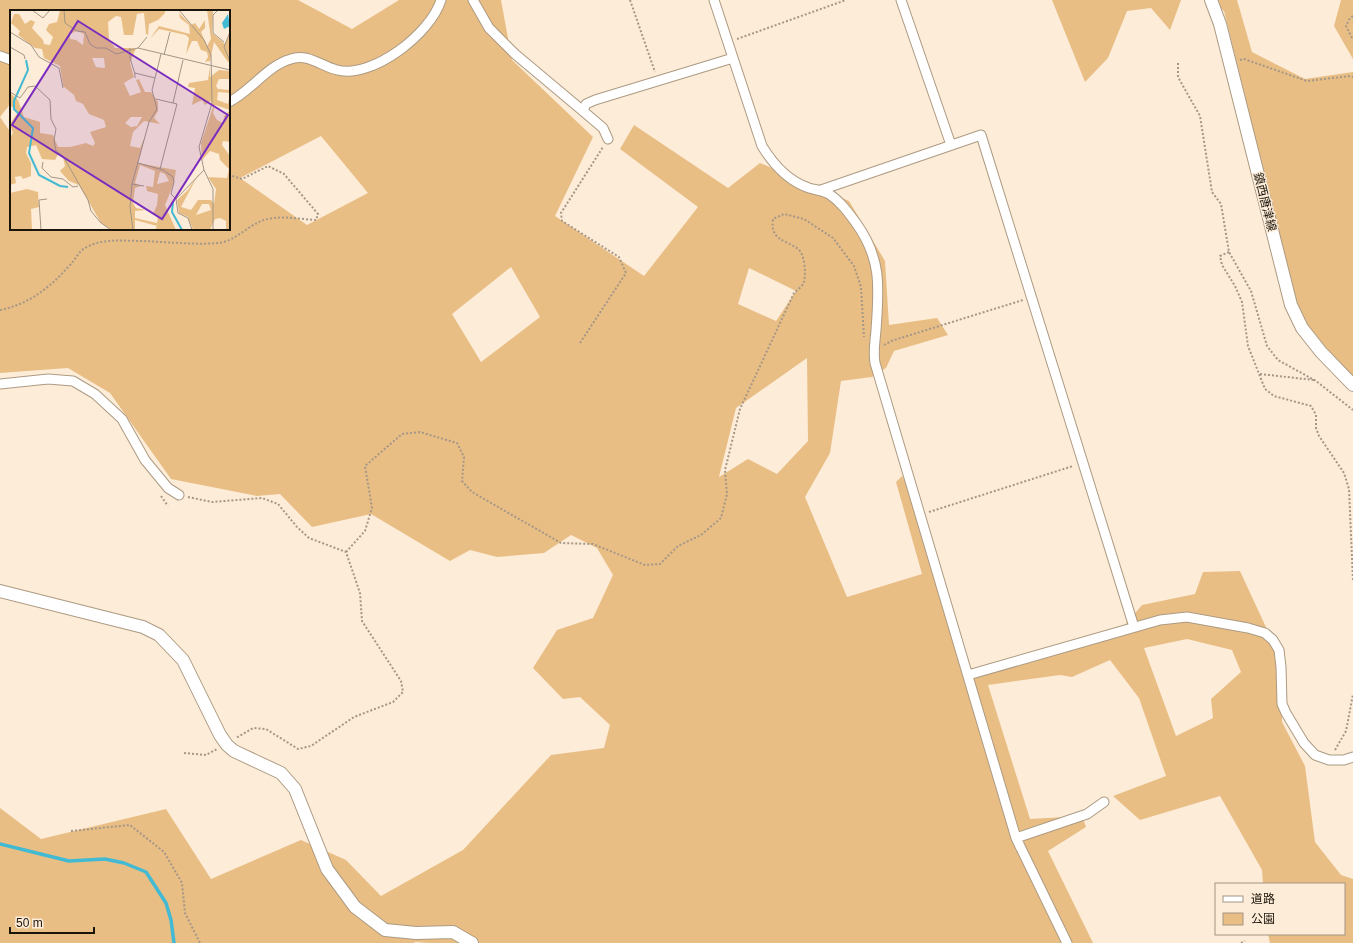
<svg xmlns="http://www.w3.org/2000/svg" width="1353" height="943" viewBox="0 0 1353 943" font-family="Arial,'Noto Sans JP',sans-serif">
<rect width="100%" height="100%" fill="#fdecd8"/>
<path fill="#e9be85" fill-rule="evenodd" d="M 0,0 L 298,0 L 352,29 L 399,0 L 501,0 L 512,60 L 593,137 L 555,216 L 644,276 L 698,207 L 620,149 L 634,125 L 728,188 L 760,163 L 849,201 L 885,261 L 889,325 L 937,318 L 948,335 L 894,351 L 886,368 L 872,377 L 841,381 L 830,453 L 805,497 L 847,597 L 922,574 L 896,482 L 902,476 L 923,515 L 965,675 L 1118,633 L 1142,605 L 1195,594 L 1203,572 L 1240,571 L 1282,662 L 1282,722 L 1305,766 L 1315,842 L 1341,875 L 1353,879 L 1353,943 L 1270,943 L 1268,934 L 1344,934 L 1344,884 L 1263,884 L 1262,870 L 1220,796 L 1140,820 L 1113,796 L 1166,776 L 1139,698 L 1110,660 L 1072,677 L 1060,675 L 988,685 L 1030,819 L 1082,816 L 1086,827 L 1048,851 L 1093,943 L 428,943 L 415,942 L 414,943 L 0,943 L 0,808 L 41,839 L 166,809 L 211,879 L 301,840 L 346,860 L 381,896 L 463,850 L 551,755 L 604,748 L 610,725 L 580,697 L 563,699 L 533,668 L 557,630 L 593,618 L 613,575 L 597,548 L 571,535 L 544,553 L 497,557 L 470,550 L 450,561 L 371,514 L 312,527 L 280,494 L 257,496 L 171,479 L 110,393 L 68,368 L 0,373 L 0,117 L 11,133 L 11,229 L 229,229 L 229,11 L 11,11 L 11,103 L 0,117 ZM 321,136 L 368,193 L 307,225 L 240,178 ZM 511,267 L 540,317 L 481,362 L 452,314 ZM 749,268 L 796,291 L 776,321 L 738,304 ZM 807,358 L 808,441 L 777,474 L 748,459 L 719,477 L 736,408 ZM 1187,639 L 1232,650 L 1241,672 L 1211,699 L 1213,718 L 1176,736 L 1144,648 Z
M 1052,0 L 1181,0 L 1170,30 L 1151,8 L 1127,11 L 1108,58 L 1085,82 Z
M 1213,0 L 1237,0 L 1252,52 L 1305,79 L 1353,72 L 1353,378 L 1312,334 L 1294,296 L 1224,11 Z
M 1341,0 L 1353,0 L 1353,59 L 1334,26 Z"/>
<g fill="none" stroke-linecap="round" stroke-linejoin="round">
<path stroke="#43bad3" stroke-width="3.5" d="M 0,844 L 69,861 L 105,859 L 124,863 L 146,872 L 166,903 L 171,920 L 174,943"/>
<g stroke="#ad9a82" stroke-width="11">
<path id="street" d="M 473,0 L 489,28 L 515,54 L 583,111
M 714,0 L 762,146 C 773,164 788,181 809,188 C 816,190 821,190 829,194 C 840,201 848,212 856,223 C 882,259 879,288 876,330 C 875,343 873,350 875,363 L 1016,838 L 1067,943
M 901,0 L 951,145
M 0,56 L 11,60
M 229,102 C 251,91 268,65 291,59 C 308,53 321,66 337,70 C 373,79 431,33 441,0
M 608,139 L 603,128 L 583,111 L 586,104 L 595,100 L 733,58
M 821,190 L 981,135 L 1134,627
M 0,384 L 48,379 L 73,381 L 95,394 L 122,419 L 145,460 L 168,488 L 179,495
M 968,675 L 1160,620 L 1187,617 L 1248,628 L 1265,633 L 1273,640 L 1279,650 L 1281,667 L 1282,704 L 1286,713 L 1304,743 L 1315,755 L 1329,760 L 1344,760 L 1353,757
M 1016,838 L 1087,814 L 1104,802"/>
</g>
<g stroke="#ad9a82" stroke-width="14">
<path id="secondary" d="M 1211,0 L 1220,24 L 1291,305 L 1302,328 L 1321,352 L 1353,385
M 0,591 L 143,627 L 159,635 L 183,660 L 220,735 L 227,745 L 234,751 L 281,773 L 295,789 L 327,869 L 355,907 L 385,930 L 416,933 L 453,932 L 472,943"/>
</g>
<path stroke="#a49787" stroke-width="2" stroke-dasharray="2 2" stroke-linecap="butt" d="M 630,0 L 655,72
M 1353,16 L 1350,18 L 1346,26 L 1353,40
M 737,39 L 846,0
M 1240,60 L 1244,59 L 1307,81 L 1350,76 L 1353,77
M 1178,63 L 1178,77 L 1200,116 L 1212,192 L 1221,204 L 1229,252 L 1251,291 L 1267,346 L 1278,360 L 1316,381 L 1353,410
M 1229,252 L 1220,256 L 1222,265 L 1235,286 L 1242,302 L 1248,346 L 1265,389 L 1274,396 L 1311,406 L 1316,415 L 1316,428 L 1319,436 L 1344,473 L 1349,489 L 1353,581
M 0,310 C 27,305 50,288 68,267 C 77,259 77,251 89,246 C 106,238 124,241 143,241 C 168,242 194,245 219,243 C 234,241 246,228 259,222 C 275,214 298,219 316,220 L 318,214 L 284,174 L 268,166 L 242,179 L 229,175
M 580,343 L 626,273 L 619,257 L 562,221 L 561,213 L 603,147
M 884,345 L 891,341 L 1023,300
M 1260,374 L 1314,380
M 161,496 L 168,506
M 188,497 L 212,502 L 262,498 L 278,504 L 297,527 L 309,538 L 346,552 L 360,593 L 362,621 L 401,681 L 403,692 L 393,702 L 354,717 L 311,746 L 298,749 L 266,729 L 253,728 L 236,738
M 929,512 L 1073,466
M 346,552 L 365,531 L 372,508 L 365,466 L 402,434 L 420,432 L 457,443 L 464,457 L 462,481 L 472,492 L 561,543 L 593,544 L 645,565 L 660,564 L 678,546 L 701,535 L 721,518 L 727,494 L 725,470 L 740,409 L 794,293 C 797,290 803,286 804,282 C 806,274 805,254 798,249 C 785,239 770,241 773,219 L 784,214 L 804,219 L 833,238 L 854,266 L 861,287 L 864,337
M 1335,750 L 1346,731 L 1353,694
M 184,753 L 206,755 L 217,749
M 71,831 L 130,825 L 164,852 L 182,883 L 185,913 L 200,943
M 1241,943 L 1245,941"/>
<use href="#street" stroke="#fff" stroke-width="9"/>
<use href="#secondary" stroke="#fff" stroke-width="12"/>
</g>
<g text-anchor="middle" stroke-width="3" stroke-linejoin="round" paint-order="stroke">
<g font-size="12" fill="#1c150c" stroke="#fdecd8">
<text transform="translate(1265 202) rotate(76)" y="4">鎮西唐津線</text>
</g>
</g>
<g transform="translate(10 10)">
<rect width="220" height="220" fill="#fdecd8"/>
<path d="M 50,0 L 155,0 L 155,3 L 148,10 L 139,14 L 138,25 L 136,24 L 134,3 L 127,4 L 123,25 L 114,25 L 111,7 L 106,6 L 98,12 L 99,29 L 105,38 L 126,38 L 120,53 L 124,67 L 114,73 L 120,86 L 131,82 L 126,70 L 129,69 L 135,82 L 141,82 L 148,92 L 148,101 L 144,108 L 150,114 L 134,111 L 123,122 L 120,136 L 130,138 L 135,126 L 128,153 L 166,160 L 164,173 L 155,195 L 166,220 L 145,220 L 147,216 L 125,210 L 125,220 L 102,220 L 91,213 L 69,175 L 59,171 L 50,161 L 55,156 L 53,147 L 48,144 L 45,150 L 32,149 L 26,135 L 17,137 L 16,143 L 21,153 L 21,166 L 13,169 L 11,166 L 5,167 L 6,173 L 0,175 L 0,128 L 3,123 L 0,114 L 8,102 L 0,95 L 0,83 L 8,90 L 14,107 L 30,112 L 30,123 L 43,125 L 48,137 L 60,137 L 76,133 L 83,136 L 85,133 L 80,122 L 96,117 L 94,110 L 79,104 L 73,94 L 66,91 L 64,85 L 53,76 L 50,56 L 34,48 L 32,39 L 25,38 L 8,25 L 10,21 L 1,13 L 4,4 L 9,4 L 15,14 L 21,10 L 25,12 L 22,18 L 33,30 L 34,34 L 40,35 L 43,27 L 36,20 L 39,14 L 47,12 ZM 67,21 L 74,24 L 73,35 L 66,30 L 60,29 L 60,24 ZM 82,48 L 94,48 L 95,58 L 86,57 ZM 121,107 L 132,107 L 127,116 L 121,117 L 115,113 ZM 130,155 L 145,161 L 143,177 L 136,176 L 137,181 L 148,184 L 147,195 L 143,204 L 148,207 L 147,213 L 125,208 L 125,201 L 136,200 L 126,198 L 123,193 L 125,178 L 131,176 L 125,173 ZM 150,162 L 155,164 L 159,171 L 147,174 ZM 197,0 L 203,0 L 202,23 L 215,34 L 220,23 L 220,51 L 218,52 L 204,32 L 200,51 L 195,52 L 198,47 L 197,42 L 191,40 L 187,31 L 182,31 L 176,44 L 179,28 L 176,25 L 149,19 L 140,29 L 149,16 L 180,24 L 179,15 L 170,8 L 169,3 L 181,15 L 185,13 L 189,19 L 195,10 L 195,18 L 191,22 L 197,36 L 201,29 ZM 200,57 L 200,67 L 209,60 L 220,61 L 220,69 L 209,69 L 206,76 L 208,79 L 220,80 L 220,83 L 208,82 L 207,90 L 218,94 L 220,85 L 220,132 L 213,131 L 212,135 L 220,146 L 220,220 L 216,220 L 216,211 L 210,208 L 205,209 L 200,220 L 183,220 L 178,207 L 169,203 L 167,190 L 178,180 L 189,163 L 171,197 L 181,200 L 188,190 L 201,190 L 204,194 L 206,179 L 198,167 L 217,168 L 219,159 L 210,150 L 209,144 L 200,141 L 192,150 L 191,133 L 203,97 L 201,91 L 195,95 L 192,90 L 182,95 L 185,78 L 178,77 L 179,73 L 198,70 ZM 205,95 L 220,100 L 214,106 L 213,113 L 207,110 L 203,103 ZM 192,194 L 199,194 L 201,200 L 186,205 ZM 17,179 L 28,182 L 29,197 L 21,199 L 22,220 L 0,220 L 0,183 Z" fill="#e9be85" fill-rule="evenodd"/>
<path d="M 218,4 L 220,16 L 214,19 L 212,13 Z" fill="#43bad3"/>
<path fill="none" stroke="#43bad3" stroke-width="2" d="M 16,50 L 18,60 L 4,91 L 4,99 L 23,118 L 19,143 L 29,165 L 50,176 L 58,177M 163,192 L 162,202 L 172,220"/>
<path fill="none" stroke="#a39686" stroke-width="1" d="M 22,0 L 33,8 L 40,0M 54,0 L 55,13 L 67,21 L 75,22 L 80,34 L 86,38 L 96,38 L 106,44 L 128,38 L 220,60M 169,0 L 194,30 L 201,45 L 202,93 L 189,137 L 194,160 L 203,179 L 203,220M 208,0 L 203,5 L 203,23 L 214,32M 0,22 L 21,35 L 29,47 L 49,58 L 53,78M 220,22 L 214,37 L 220,51M 0,37 L 14,45 L 15,49M 120,38 L 120,48 L 125,64M 128,38 L 137,27M 154,45 L 160,22M 125,68 L 125,63 L 145,68M 0,82 L 10,88 L 18,77 L 25,76 L 40,90 L 41,109 L 46,119 L 44,130 L 46,141 L 53,146 L 78,190 L 81,201 L 90,212 L 101,220M 146,89 L 167,94 L 150,159M 163,93 L 173,50M 33,152 L 32,158 L 41,167 L 53,169 L 63,177 L 68,176M 128,153 L 153,160 L 163,167 L 164,172 L 161,184 L 166,189M 122,174 L 134,176M 31,220 L 29,190 L 37,189M 123,220 L 120,197 L 122,174 L 139,112 L 147,99 L 142,80 L 151,44M 182,220 L 178,208 L 168,203 L 166,189 L 194,160"/>
<path fill="#7b2cbf" fill-opacity="0.15" stroke="#7b2cbf" stroke-width="2" d="M 68,11 L 218,105 L 152,209 L 2,115 Z"/>
<rect width="220" height="220" fill="none" stroke="#1c150c" stroke-width="2"/>
</g>
<rect x="1215" y="883" width="130" height="52" fill="#fdecd8" stroke="#a39686"/>
<rect x="1223" y="896" width="20" height="6" fill="#ffffff" stroke="#a39686"/>
<text x="1251" y="903" font-size="12" fill="#1c150c">道路</text>
<rect x="1223" y="913" width="20" height="12" fill="#e9be85" stroke="#a39686"/>
<text x="1251" y="923" font-size="12" fill="#1c150c">公園</text>
<path d="M10 927v6h84v-6" fill="none" stroke="#1c150c" stroke-width="2"/>
<text x="16" y="927" font-size="12" fill="#1c150c" stroke="#fdecd8" stroke-width="3" paint-order="stroke">50 m</text>
</svg>
